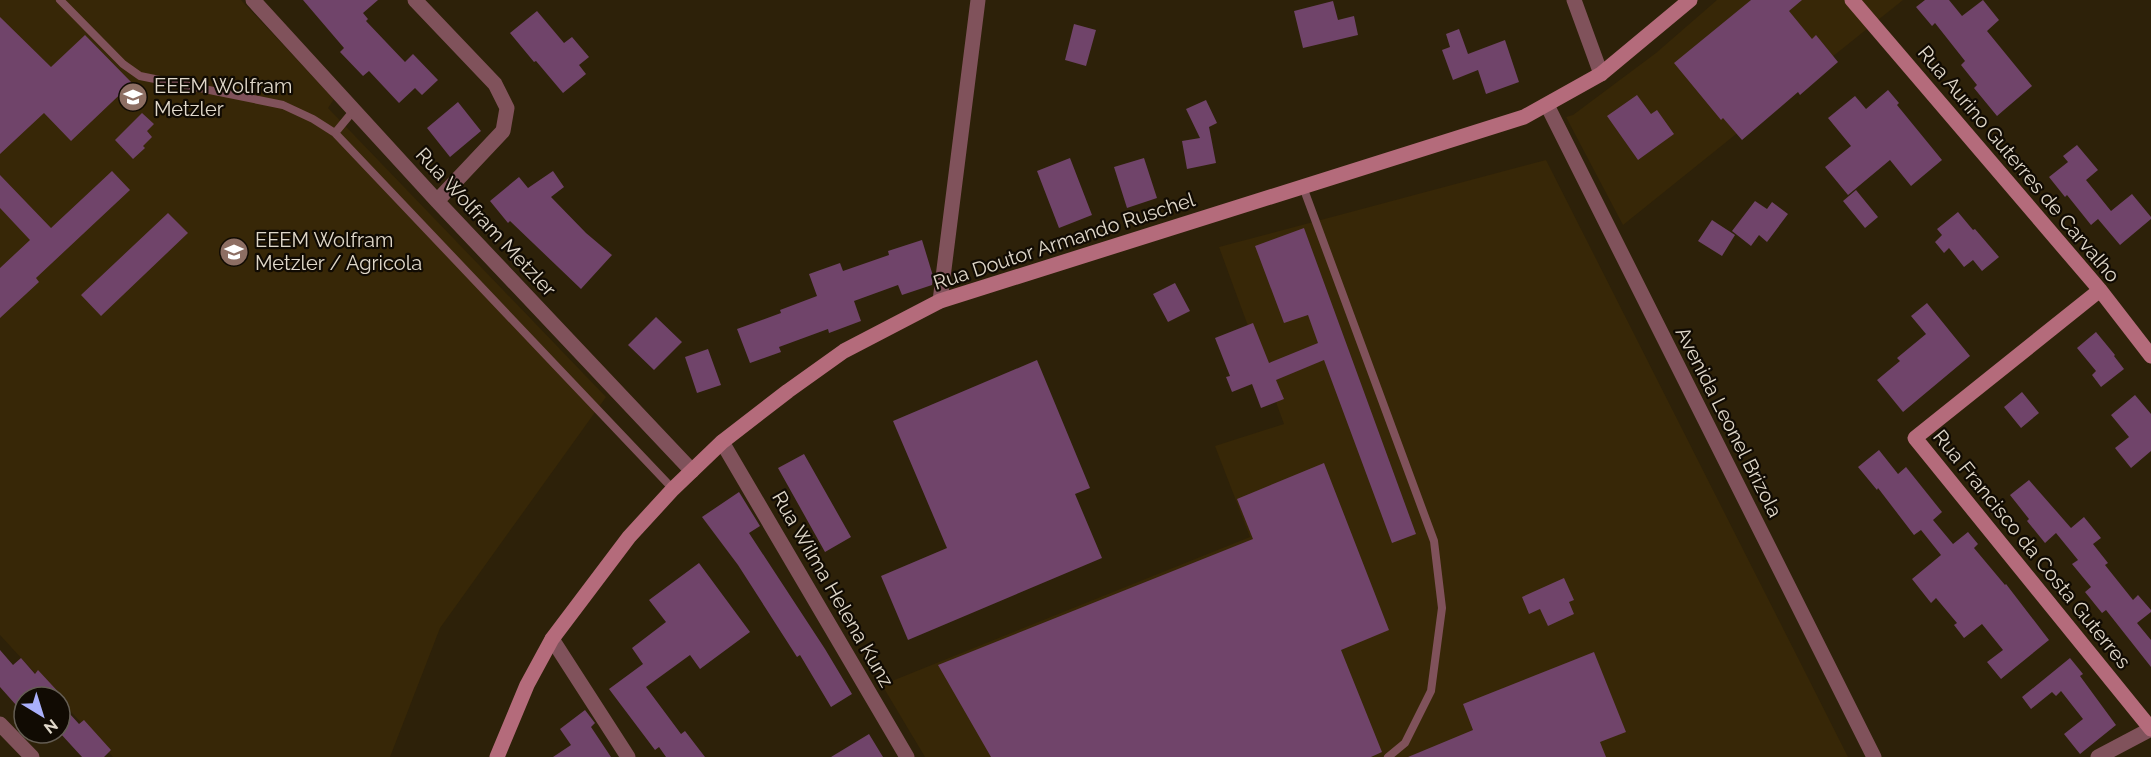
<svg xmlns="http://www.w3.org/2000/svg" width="2151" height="757" viewBox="0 0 2151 757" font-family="Raleway,sans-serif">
<rect width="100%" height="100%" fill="#2d2109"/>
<path fill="#372707" d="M 0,0 L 241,0 L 334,99 L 328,108 L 606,397 L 440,628 L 390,757 L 113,757 L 60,700 L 60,697 L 57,697 L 0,635 Z
M 1717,0 L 1903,0 L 1623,225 L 1566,117 L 1573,115 L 1656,53 Z
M 1546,160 L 1848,757 L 925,757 L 882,685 L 1250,537 L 1215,446 L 1284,424 L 1219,247 Z"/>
<path fill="#70446a" d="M 303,0 L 378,0 L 363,13 L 368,19 L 366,21 L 405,62 L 413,54 L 438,80 L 422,95 L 415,88 L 399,103 L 369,71 L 363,76 L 340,52 L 344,48 Z
M 1751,0 L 1802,0 L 1789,11 L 1812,39 L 1816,35 L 1838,62 L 1800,95 L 1798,92 L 1742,140 L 1723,118 L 1721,120 L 1674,63 Z
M 1925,0 L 1949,0 L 1962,16 L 1983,0 L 1999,20 L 1987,31 L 2032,86 L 1997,116 L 1974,88 L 1977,85 L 1961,65 L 1965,61 L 1935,23 L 1932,26 L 1916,7 Z
M 1333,1 L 1338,20 L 1354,16 L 1358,35 L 1303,48 L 1294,11 Z
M 537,11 L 564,43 L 572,37 L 589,57 L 579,65 L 586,74 L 563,93 L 536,61 L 534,62 L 510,33 Z
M 0,17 L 51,67 L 85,35 L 132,83 L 71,141 L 44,113 L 0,154 Z
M 1074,24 L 1096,30 L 1086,66 L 1065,60 Z
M 1459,29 L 1468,54 L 1505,40 L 1519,82 L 1486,94 L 1478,70 L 1453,80 L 1442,50 L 1450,47 L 1446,34 Z
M 1888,90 L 1899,103 L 1897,105 L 1942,160 L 1911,186 L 1890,160 L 1848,195 L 1825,167 L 1851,146 L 1828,118 L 1855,96 L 1866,109 Z
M 1637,95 L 1651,114 L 1657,110 L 1674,134 L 1638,160 L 1607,116 Z
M 1206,100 L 1217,123 L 1209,127 L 1216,163 L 1187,169 L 1182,141 L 1200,138 L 1186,109 Z
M 458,102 L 481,131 L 450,157 L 427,128 Z
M 142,113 L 154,124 L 147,131 L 152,137 L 143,146 L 145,148 L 133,159 L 115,140 Z
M 2077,145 L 2098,170 L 2086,180 L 2111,211 L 2132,194 L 2151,217 L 2151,219 L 2120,245 L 2098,219 L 2091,225 L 2067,195 L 2065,197 L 2049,177 L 2068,162 L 2063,156 Z
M 1070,158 L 1092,215 L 1059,228 L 1037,171 Z
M 1144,158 L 1157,198 L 1127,208 L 1114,167 Z
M 112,171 L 130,190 L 36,278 L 39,282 L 0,318 L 0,268 L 30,240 L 0,208 L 0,175 L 51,228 Z
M 553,171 L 564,187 L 551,197 L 586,233 L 612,255 L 581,289 L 510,221 L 508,223 L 490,201 L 519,177 L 528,188 Z
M 1856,190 L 1878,217 L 1865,228 L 1843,201 Z
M 1755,201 L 1767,209 L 1772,202 L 1788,214 L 1767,242 L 1759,235 L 1751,246 L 1732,231 Z
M 1958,212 L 1973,230 L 1975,229 L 1999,257 L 1982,271 L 1973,260 L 1964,267 L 1949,248 L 1944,253 L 1935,242 L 1942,235 L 1937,229 Z
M 168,213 L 188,233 L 101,316 L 81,295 Z
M 1712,220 L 1735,235 L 1722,256 L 1698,241 Z
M 1304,228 L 1416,534 L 1392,543 L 1324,360 L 1276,380 L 1284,399 L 1261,408 L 1252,384 L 1232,392 L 1226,377 L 1230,376 L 1215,338 L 1253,323 L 1269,363 L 1318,343 L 1308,315 L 1284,323 L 1255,246 Z
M 922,240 L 933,276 L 932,285 L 902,295 L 898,285 L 854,301 L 861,321 L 829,333 L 828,329 L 779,347 L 781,352 L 750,363 L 737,329 L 781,313 L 780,310 L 817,296 L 809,274 L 840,263 L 843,271 L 889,255 L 888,251 Z
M 1175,283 L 1190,311 L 1168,322 L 1153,294 Z
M 1927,303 L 1970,356 L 1903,412 L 1877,380 L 1900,361 L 1897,358 L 1926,334 L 1911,316 Z
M 656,317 L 682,342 L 654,370 L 628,345 Z
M 2096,332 L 2115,355 L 2114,356 L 2124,369 L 2101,387 L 2092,375 L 2096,371 L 2077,348 Z
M 708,349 L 721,385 L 697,393 L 685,357 Z
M 1037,360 L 1090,488 L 1075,494 L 1102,558 L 908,640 L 881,576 L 947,548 L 893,421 Z
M 2022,392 L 2039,413 L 2021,428 L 2004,407 Z
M 2135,395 L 2151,414 L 2151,451 L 2131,468 L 2115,448 L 2129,437 L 2111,415 Z
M 1879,450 L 1898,474 L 1906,467 L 1942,512 L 1933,520 L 1953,544 L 1968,532 L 1978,544 L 1974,548 L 2005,585 L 2006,584 L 2049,640 L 2001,679 L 1987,662 L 2003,650 L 1982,624 L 1964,638 L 1954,625 L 1957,623 L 1936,598 L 1931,603 L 1912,579 L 1941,555 L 1921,530 L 1914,535 L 1878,488 L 1877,490 L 1858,467 Z
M 804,454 L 851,537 L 825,552 L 778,468 Z
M 1324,463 L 1389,630 L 1341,650 L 1382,752 L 1371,757 L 991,757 L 938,665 L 1253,539 L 1237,499 Z
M 2029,480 L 2071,528 L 2084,517 L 2101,538 L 2093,544 L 2108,563 L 2105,565 L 2133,600 L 2138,595 L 2151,610 L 2151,612 L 2137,623 L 2151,640 L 2151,667 L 2106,610 L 2102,613 L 2085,592 L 2091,587 L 2072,564 L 2078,560 L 2056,533 L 2045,543 L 2027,521 L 2029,519 L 2010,495 Z
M 739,492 L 760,526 L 749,533 L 825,649 L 852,694 L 831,707 L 800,655 L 797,657 L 738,565 L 702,517 Z
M 699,563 L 750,632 L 700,669 L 690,655 L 646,687 L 681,734 L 685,731 L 705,757 L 666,757 L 659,747 L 655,750 L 609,689 L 643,664 L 632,648 L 666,622 L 649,600 Z
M 1564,578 L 1574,600 L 1569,602 L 1574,614 L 1548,626 L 1540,609 L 1529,614 L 1522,597 Z
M 0,650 L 13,665 L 21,658 L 35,674 L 38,670 L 63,697 L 24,697 L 24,714 L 0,687 Z
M 1594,652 L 1626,732 L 1600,742 L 1606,757 L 1408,757 L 1473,730 L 1463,704 Z
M 2070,658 L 2083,674 L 2080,676 L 2116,725 L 2080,754 L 2064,734 L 2083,719 L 2061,691 L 2056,696 L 2052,692 L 2031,709 L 2022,697 Z
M 60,703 L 79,724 L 84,720 L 111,750 L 104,757 L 82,757 L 60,733 Z
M 585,710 L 595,723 L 591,727 L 611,757 L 553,757 L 571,745 L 560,729 Z
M 869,734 L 883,757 L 831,757 Z"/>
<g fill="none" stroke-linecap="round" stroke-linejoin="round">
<path stroke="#80525b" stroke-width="8" d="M 60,0 L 123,64 L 140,76 L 283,105 L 313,119 L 335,133 L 673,489
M 335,133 L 354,110
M 1303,187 L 1434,541 L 1442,608 L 1431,691 L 1405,743 L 1388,757"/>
<path stroke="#80525b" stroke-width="15" d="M 253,0 L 437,201 L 692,471
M 415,0 L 495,84 L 507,108 L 503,131 L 437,201
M 1574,0 L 1601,74
M 1547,105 L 1874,757
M 940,301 L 978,0
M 722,442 L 907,757
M 552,639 L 628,757
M 0,724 L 32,757
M 2098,757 L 2151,729"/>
<path stroke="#b46b7b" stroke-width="15" d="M 1852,0 L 2100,290 L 2151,356
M 2100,290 L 1915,438 L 2151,729
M 497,757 L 527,685 L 552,639 L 629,537 L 673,489 L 722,442 L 788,391 L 844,351 L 940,301 L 1524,117 L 1601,74 L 1690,0"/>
</g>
<defs>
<g id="university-disc" transform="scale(1.5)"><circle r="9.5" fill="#8d6e63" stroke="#110b03"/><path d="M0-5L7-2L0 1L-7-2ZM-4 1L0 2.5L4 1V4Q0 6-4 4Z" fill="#fff"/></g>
</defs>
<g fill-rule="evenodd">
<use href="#university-disc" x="133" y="97"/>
<use href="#university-disc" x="234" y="252"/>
</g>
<g text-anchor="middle" stroke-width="4.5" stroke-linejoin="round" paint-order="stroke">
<g font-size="20" fill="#e0d8ca" stroke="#110b03" text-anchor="start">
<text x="154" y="93">EEEM Wolfram<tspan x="154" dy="23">Metzler</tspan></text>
<text x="255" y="247">EEEM Wolfram<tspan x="255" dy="23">Metzler / Agricola</tspan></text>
</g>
<g font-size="20" fill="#e0d8ca" stroke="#110b03">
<text transform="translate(2019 164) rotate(50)" y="7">Rua Aurino Guterres de Carvalho</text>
<text transform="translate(486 222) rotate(47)" y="7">Rua Wolfram Metzler</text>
<text transform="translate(1064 241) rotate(-18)" y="7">Rua Doutor Armando Ruschel</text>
<text transform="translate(1729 422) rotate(63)" y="7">Avenida Leonel Brizola</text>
<text transform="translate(2032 549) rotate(51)" y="7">Rua Francisco da Costa Guterres</text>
<text transform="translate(833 589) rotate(60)" y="7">Rua Wilma Helena Kunz</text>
</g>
</g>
<g transform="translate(42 715) rotate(142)"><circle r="28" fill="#110b03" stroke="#645d53" stroke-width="1.5"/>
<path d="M0-4.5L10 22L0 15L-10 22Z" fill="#aab0fb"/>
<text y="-9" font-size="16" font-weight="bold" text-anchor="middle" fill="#e0d8ca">N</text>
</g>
</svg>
